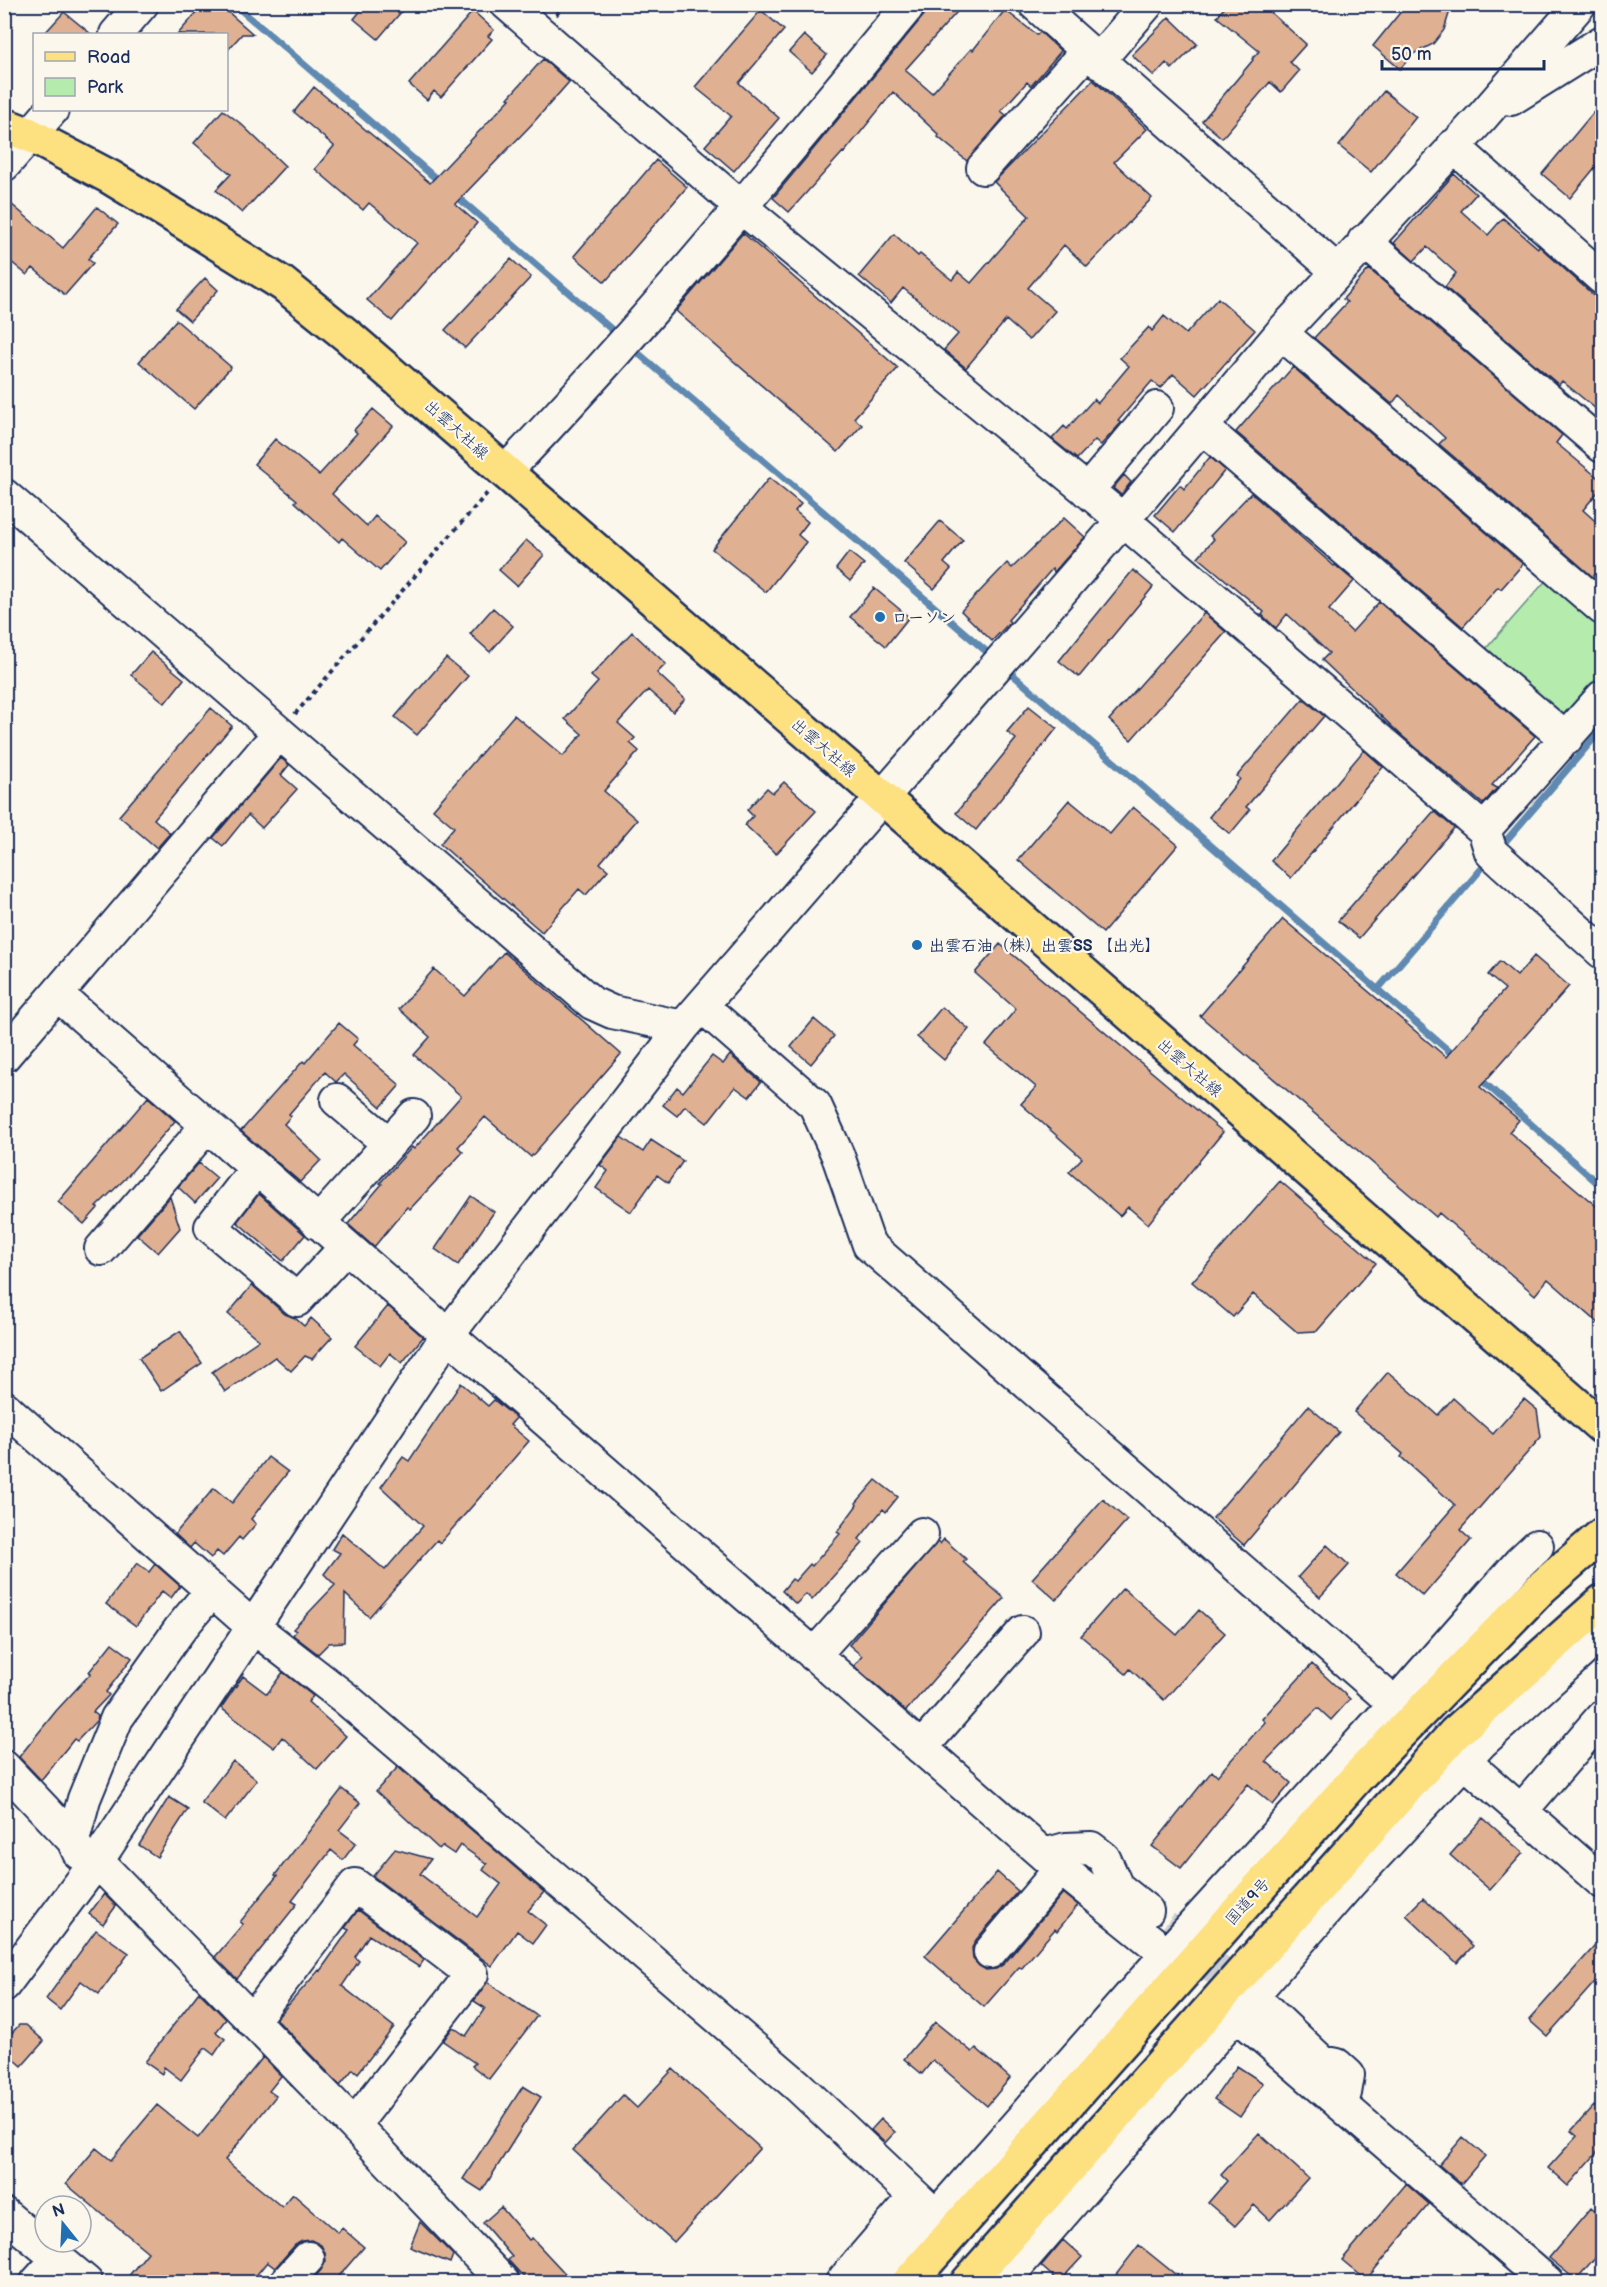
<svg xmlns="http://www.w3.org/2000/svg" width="1607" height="2287" viewBox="0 0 1607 2287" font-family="'Balsamiq Sans','Klee One',sans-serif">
<rect width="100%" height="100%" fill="#fbf7ec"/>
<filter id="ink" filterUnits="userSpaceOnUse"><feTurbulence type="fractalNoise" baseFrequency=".0167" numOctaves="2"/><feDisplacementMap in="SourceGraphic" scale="12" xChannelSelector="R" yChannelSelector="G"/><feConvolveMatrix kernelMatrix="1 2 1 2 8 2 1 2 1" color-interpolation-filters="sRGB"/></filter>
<g filter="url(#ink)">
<path fill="#b5ebad" stroke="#688d86" stroke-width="1.5" d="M 1549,577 L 1602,623 L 1602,683 L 1572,719 L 1556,719 L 1483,652 Z"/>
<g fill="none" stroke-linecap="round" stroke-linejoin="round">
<path stroke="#5e89b1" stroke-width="7" d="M 234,4 L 441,183
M 454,194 L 618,335
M 631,347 L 994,658
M 1004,667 L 1457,1058
M 1498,850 L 1602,729
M 1378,989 L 1489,860
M 1478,1077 L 1602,1187"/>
</g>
<path fill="#e0b092" stroke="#1b2f5e" stroke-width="1.5" d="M 204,4 L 219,4 L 253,34 L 242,34 L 226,52 L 226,34 L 178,34 Z
M 366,4 L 408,4 L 378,39 L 354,19 Z
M 928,4 L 964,4 L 905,70 L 932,93 L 971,49 L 973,50 L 1005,10 L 1037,35 L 1040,32 L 1061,51 L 1031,86 L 1027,82 L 1001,111 L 1006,115 L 967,161 L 938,137 L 939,135 L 893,92 L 844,153 L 843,152 L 789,212 L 773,198 L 924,15 Z
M 1227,4 L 1261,4 L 1306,44 L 1290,62 L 1299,71 L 1281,92 L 1270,82 L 1222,138 L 1202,121 L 1253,60 L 1252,59 L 1259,51 L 1217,17 Z
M 1407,4 L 1452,4 L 1444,30 L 1433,44 L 1413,54 L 1400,69 L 1373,46 Z
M 761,10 L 784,30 L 739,83 L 779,118 L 734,171 L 705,146 L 731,116 L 695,87 Z
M 473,11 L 494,30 L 488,36 L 492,39 L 441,97 L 434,91 L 427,100 L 409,84 Z
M 64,12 L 91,34 L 44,34 Z
M 1169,17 L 1197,44 L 1172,69 L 1166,63 L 1154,76 L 1132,55 Z
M 804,35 L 827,55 L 812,72 L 789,52 Z
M 543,59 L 569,82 L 532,124 L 455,204 L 477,223 L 392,321 L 367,300 L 417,243 L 369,203 L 363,210 L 315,169 L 334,146 L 294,112 L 314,87 L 430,183 L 510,99 L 508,98 Z
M 1093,80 L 1147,129 L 1114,162 L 1152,198 L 1087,267 L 1064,245 L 1028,288 L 1055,311 L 1029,340 L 1006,320 L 966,368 L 944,350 L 958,334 L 903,288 L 891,303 L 859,276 L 894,234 L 918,256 L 920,254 L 952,280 L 958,272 L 971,283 L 1029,216 L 994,182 Z
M 1384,91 L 1416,117 L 1371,172 L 1339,146 Z
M 1602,102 L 1602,159 L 1570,198 L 1542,174 Z
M 223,110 L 240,123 L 285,166 L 242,213 L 216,190 L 231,174 L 194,143 Z
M 656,160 L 687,187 L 605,282 L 574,256 Z
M 1454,174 L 1476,194 L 1461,211 L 1488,235 L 1503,218 L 1538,248 L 1539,246 L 1602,303 L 1602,414 L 1562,381 L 1559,385 L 1445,287 L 1456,273 L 1427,247 L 1414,261 L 1394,243 Z
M 4,198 L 63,248 L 97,207 L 118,224 L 88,259 L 93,263 L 65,295 L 33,268 L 27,275 L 4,256 Z
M 743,233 L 898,368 L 854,418 L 862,425 L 838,452 L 676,311 Z
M 511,259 L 531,277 L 465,348 L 445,330 Z
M 1369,269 L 1562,435 L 1556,443 L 1602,481 L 1602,487 L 1583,510 L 1602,527 L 1602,566 L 1593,577 L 1439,444 L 1445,438 L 1399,395 L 1392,404 L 1314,338 L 1347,302 L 1343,299 Z
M 205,278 L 218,290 L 190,321 L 176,309 Z
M 1218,298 L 1255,330 L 1197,395 L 1173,374 L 1161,388 L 1152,381 L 1118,421 L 1121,423 L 1101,445 L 1095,440 L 1077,459 L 1052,439 L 1064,426 L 1067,429 L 1094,399 L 1098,403 L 1129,366 L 1120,358 L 1149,327 L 1152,331 L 1164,316 L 1186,334 Z
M 176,320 L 231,367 L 194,409 L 139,362 Z
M 1293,367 L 1523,564 L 1501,589 L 1498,587 L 1463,627 L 1236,432 Z
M 373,409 L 393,426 L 332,494 L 367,526 L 375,516 L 405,542 L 380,571 L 342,538 L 339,542 L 295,502 L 297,500 L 254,464 L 275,439 L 319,475 L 357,433 L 354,430 Z
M 1210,457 L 1225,470 L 1175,532 L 1155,515 L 1180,485 L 1184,489 Z
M 1124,475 L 1131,482 L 1121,495 L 1113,488 Z
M 769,478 L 801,504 L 795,511 L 808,522 L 798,535 L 806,542 L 766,592 L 712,549 Z
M 1251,493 L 1334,566 L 1335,565 L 1354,581 L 1329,610 L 1352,632 L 1379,602 L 1535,736 L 1492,785 L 1497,788 L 1483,804 L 1401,735 L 1322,660 L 1329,653 L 1287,614 L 1276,628 L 1262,615 L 1264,612 L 1198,557 L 1214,539 L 1210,536 Z
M 1064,518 L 1085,537 L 1054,572 L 1052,569 L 1008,620 L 1010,622 L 992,641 L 961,611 L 1007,563 L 1012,568 Z
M 940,521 L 963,540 L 944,563 L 951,569 L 934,589 L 904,563 Z
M 526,540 L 544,555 L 517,586 L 499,570 Z
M 849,552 L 864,564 L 850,581 L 836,569 Z
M 1133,570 L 1153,587 L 1079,677 L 1059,661 Z
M 874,588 L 909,617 L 886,646 L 850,617 Z
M 493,608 L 513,626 L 490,652 L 470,634 Z
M 1204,613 L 1226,632 L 1131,740 L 1109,720 Z
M 632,632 L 666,664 L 657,673 L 685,699 L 673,712 L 648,690 L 618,723 L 635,738 L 630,743 L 639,751 L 604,791 L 637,820 L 600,863 L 608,870 L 586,895 L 579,889 L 542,932 L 440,844 L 454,827 L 433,809 L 514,715 L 563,756 L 582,734 L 565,719 L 598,682 L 591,676 Z
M 151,652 L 184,679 L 165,703 L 131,675 Z
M 446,658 L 468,676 L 417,735 L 395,717 Z
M 1303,699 L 1324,716 L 1246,807 L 1250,810 L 1230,834 L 1209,817 L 1240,779 L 1237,776 Z
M 1029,706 L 1057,728 L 976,830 L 956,813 L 1016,739 L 1007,732 Z
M 211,708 L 232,726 L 154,819 L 170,833 L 157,848 L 119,816 Z
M 1364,750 L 1383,767 L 1291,878 L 1271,861 Z
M 281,758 L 289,765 L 281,775 L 297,789 L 262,828 L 248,815 L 223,846 L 213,838 Z
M 784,782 L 816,811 L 776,854 L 745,825 L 753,816 L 747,810 L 767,788 L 773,793 Z
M 1069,800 L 1110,834 L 1133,807 L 1178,845 L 1103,933 L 1018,860 Z
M 1434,811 L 1454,828 L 1359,938 L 1338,921 Z
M 1283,919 L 1446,1057 L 1505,989 L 1488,975 L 1500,961 L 1517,976 L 1534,956 L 1569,986 L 1480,1087 L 1519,1120 L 1509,1132 L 1602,1211 L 1602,1326 L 1548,1279 L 1535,1295 L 1439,1213 L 1436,1217 L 1200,1016 Z
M 1000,944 L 1223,1132 L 1148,1224 L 1128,1207 L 1120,1216 L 1069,1172 L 1082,1158 L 1021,1104 L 1036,1087 L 986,1045 L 1016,1009 L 975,973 Z
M 504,952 L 621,1054 L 531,1157 L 485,1117 L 458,1147 L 463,1152 L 410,1209 L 407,1207 L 374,1247 L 348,1224 L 382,1184 L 380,1183 L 412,1147 L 414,1149 L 461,1096 L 414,1055 L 430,1037 L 399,1009 L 434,969 L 465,996 Z
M 942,1007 L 969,1029 L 944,1060 L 917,1037 Z
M 814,1019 L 834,1036 L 811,1064 L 791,1047 Z
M 339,1023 L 358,1039 L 353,1045 L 400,1085 L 381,1107 L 344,1074 L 336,1082 L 325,1072 L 289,1114 L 291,1116 L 284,1124 L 321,1160 L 300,1182 L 241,1131 L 303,1061 L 305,1063 Z
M 730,1055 L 761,1082 L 749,1097 L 735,1087 L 707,1123 L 685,1106 L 677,1116 L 663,1105 L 677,1087 L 683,1092 L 712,1056 L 723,1064 Z
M 148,1097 L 175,1121 L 125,1179 L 96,1207 L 98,1208 L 84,1224 L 58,1202 Z
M 621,1137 L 643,1152 L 651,1140 L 683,1161 L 668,1183 L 657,1175 L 631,1212 L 596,1188 L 608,1171 L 600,1165 Z
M 199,1163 L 217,1178 L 195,1203 L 178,1187 Z
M 1280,1181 L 1376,1263 L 1317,1331 L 1297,1332 L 1253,1294 L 1233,1317 L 1192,1282 Z
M 259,1194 L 305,1235 L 283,1261 L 237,1222 Z
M 471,1196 L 494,1212 L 458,1265 L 435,1249 Z
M 170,1197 L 180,1228 L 158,1253 L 137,1235 Z
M 252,1285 L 285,1314 L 295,1318 L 304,1326 L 311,1318 L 332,1337 L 312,1359 L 305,1356 L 291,1371 L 275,1357 L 225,1392 L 212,1372 L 259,1340 L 228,1314 Z
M 388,1306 L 423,1337 L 402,1363 L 390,1353 L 380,1366 L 355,1346 Z
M 180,1331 L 202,1363 L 161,1391 L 139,1358 Z
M 1388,1372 L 1438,1415 L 1453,1398 L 1493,1434 L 1524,1399 L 1537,1410 L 1541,1437 L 1460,1530 L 1471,1540 L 1423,1596 L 1396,1573 L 1455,1505 L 1401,1457 L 1403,1454 L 1354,1412 Z
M 461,1383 L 488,1406 L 494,1400 L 516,1418 L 510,1425 L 529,1441 L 440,1543 L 437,1540 L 369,1617 L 345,1594 L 344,1642 L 329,1643 L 318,1654 L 293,1635 L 296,1631 L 293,1629 L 335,1585 L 324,1574 L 340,1553 L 332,1549 L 342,1533 L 385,1570 L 423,1526 L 381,1487 L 403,1457 L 409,1461 Z
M 1308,1406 L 1339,1432 L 1244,1545 L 1213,1518 Z
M 268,1457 L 288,1472 L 251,1519 L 256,1524 L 242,1540 L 239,1537 L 223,1556 L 217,1551 L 211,1558 L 194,1543 L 190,1548 L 175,1534 L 214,1488 L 232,1503 Z
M 876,1480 L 898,1497 L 886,1512 L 883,1509 L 859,1539 L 863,1543 L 812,1600 L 806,1594 L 796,1604 L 782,1591 L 792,1579 L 795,1581 L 810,1564 L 812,1566 L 840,1534 L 837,1532 L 857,1505 L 856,1503 Z
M 1103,1499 L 1127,1520 L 1056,1600 L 1032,1579 Z
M 944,1539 L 966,1559 L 963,1562 L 1004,1598 L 906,1711 L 854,1666 L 862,1656 L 849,1645 L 938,1541 L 940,1544 Z
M 1327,1545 L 1349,1565 L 1320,1597 L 1298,1577 Z
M 137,1563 L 149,1572 L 155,1564 L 180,1586 L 171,1598 L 162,1591 L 136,1626 L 106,1604 Z
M 1123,1588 L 1177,1635 L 1199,1610 L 1225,1633 L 1164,1700 L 1130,1669 L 1126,1674 L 1081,1636 Z
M 112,1643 L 132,1658 L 106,1692 L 109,1695 L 93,1712 L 98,1716 L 97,1720 L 77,1741 L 74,1739 L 41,1780 L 19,1757 L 56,1711 L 91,1673 L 89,1672 Z
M 1312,1664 L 1350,1699 L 1331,1720 L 1318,1708 L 1266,1761 L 1291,1783 L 1273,1805 L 1248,1784 L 1181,1868 L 1152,1846 L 1212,1771 L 1217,1776 L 1265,1722 L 1262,1719 Z
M 283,1672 L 313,1696 L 308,1702 L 346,1736 L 317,1769 L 282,1737 L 274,1748 L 221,1708 L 243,1676 L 267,1694 Z
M 233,1761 L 257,1780 L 225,1821 L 201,1802 Z
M 398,1767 L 544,1892 L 528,1911 L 546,1925 L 533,1943 L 517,1931 L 492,1966 L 373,1876 L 395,1849 L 431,1859 L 420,1874 L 477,1917 L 501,1884 L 483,1870 L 487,1864 L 460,1845 L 454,1854 L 442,1846 L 439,1849 L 376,1791 Z
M 342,1789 L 360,1803 L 339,1830 L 356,1843 L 343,1860 L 331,1850 L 292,1901 L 297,1904 L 237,1979 L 215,1957 L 243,1924 L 240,1922 L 277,1876 L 275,1875 Z
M 169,1797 L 188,1809 L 157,1857 L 139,1845 Z
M 1483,1818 L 1523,1853 L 1490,1890 L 1450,1855 Z
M 997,1872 L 1018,1891 L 976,1940 L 972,1948 L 973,1959 L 979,1966 L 986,1970 L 996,1969 L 1004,1964 L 1063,1893 L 1078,1905 L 1057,1931 L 1055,1929 L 1022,1968 L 1019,1967 L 984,2007 L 925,1956 Z
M 104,1894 L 116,1906 L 103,1924 L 89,1914 Z
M 1423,1898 L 1473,1946 L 1457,1963 L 1406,1915 Z
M 358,1910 L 424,1960 L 419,1967 L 369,1935 L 355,1957 L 359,1961 L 342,1986 L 394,2027 L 358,2073 L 353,2069 L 340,2085 L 276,2019 L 319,1970 L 320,1971 L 349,1930 L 345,1928 Z
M 96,1930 L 129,1953 L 99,1994 L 81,1981 L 60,2010 L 46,1999 Z
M 1602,1938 L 1602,1974 L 1547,2036 L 1529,2020 Z
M 487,1982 L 537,2016 L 489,2079 L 472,2066 L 475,2063 L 443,2041 L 453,2027 L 466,2036 L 485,2008 L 474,2001 Z
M 199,1992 L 226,2019 L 216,2032 L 225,2039 L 214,2055 L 205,2048 L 181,2080 L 164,2067 L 162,2074 L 145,2062 Z
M 935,2022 L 972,2052 L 976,2048 L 1010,2078 L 987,2106 L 933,2060 L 922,2074 L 904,2059 Z
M 19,2025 L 26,2025 L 44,2041 L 22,2066 L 4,2050 L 4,2042 Z
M 263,2057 L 281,2076 L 269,2091 L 276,2096 L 225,2160 L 282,2207 L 293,2194 L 338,2233 L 342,2228 L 364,2247 L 333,2283 L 310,2283 L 321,2270 L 326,2261 L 325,2253 L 321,2245 L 311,2240 L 302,2241 L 295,2245 L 275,2268 L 267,2262 L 250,2283 L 123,2283 L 148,2252 L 66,2184 L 96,2148 L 111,2160 L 157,2105 L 198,2138 Z
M 1237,2066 L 1263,2083 L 1240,2117 L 1214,2099 Z
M 673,2069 L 760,2148 L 674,2242 L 573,2150 L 623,2095 L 637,2108 Z
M 523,2086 L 541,2097 L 482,2191 L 463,2179 Z
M 1594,2106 L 1602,2114 L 1602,2147 L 1568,2186 L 1548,2168 L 1577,2136 L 1571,2131 Z
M 881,2119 L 895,2132 L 885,2143 L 871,2130 Z
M 1259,2133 L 1308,2178 L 1270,2220 L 1254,2205 L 1235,2226 L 1208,2203 L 1227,2181 L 1221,2175 Z
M 1463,2137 L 1485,2156 L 1461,2184 L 1439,2165 Z
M 1406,2184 L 1429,2204 L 1366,2280 L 1342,2260 Z
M 501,2207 L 529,2240 L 532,2238 L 574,2283 L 529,2283 L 508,2260 L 512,2257 L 483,2223 Z
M 1591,2208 L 1602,2217 L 1602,2249 L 1576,2280 L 1549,2258 Z
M 420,2222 L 453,2255 L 450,2263 L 410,2247 Z
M 1063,2240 L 1082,2257 L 1059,2282 L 1041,2266 Z
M 1139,2245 L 1186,2283 L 1124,2283 L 1115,2276 Z"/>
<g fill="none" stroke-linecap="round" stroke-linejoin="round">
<path stroke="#cecfd0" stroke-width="32" stroke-dasharray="32 16" stroke-linecap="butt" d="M 1164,1926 L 1254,2000"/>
<g stroke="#1b2f5e" stroke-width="36">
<path id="minor" d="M 507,4 L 741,207 L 1123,520 L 1484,830 L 1491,852 L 1602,952
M 1035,4 L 1337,271
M 116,34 L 142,4
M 1098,61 L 1147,4
M 1511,99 L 1602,42
M 1453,146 L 1602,278
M 4,165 L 52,110
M 983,168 L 1087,51
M 1364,241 L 1602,446
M 1281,333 L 1602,608
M 1202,427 L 1566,739
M 505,472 C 648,323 778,163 910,4
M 1087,491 L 1157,408
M 4,495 L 592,1003 L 612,1012 L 683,1027
M 1484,830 L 1602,697
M 58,995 L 1044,1855 L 1167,1954
M 702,1006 L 815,1105 L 838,1156 L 869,1245 L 1395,1704
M 4,1056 L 279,733
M 337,1100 L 389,1144
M 256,1169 L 211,1227 L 297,1300 L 346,1247
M 318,1223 L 414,1116
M 101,1249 L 207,1126
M 4,1407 L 252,1626 L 345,1698 L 798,2086 L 936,2216
M 212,1590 L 180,1629 L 117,1718 L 84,1799 L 73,1840 L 79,1853 L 97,1861 L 354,2125 L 503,2282
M 814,1655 L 922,1534
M 921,1748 L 1023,1632
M 1464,1761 L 1602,1882
M 4,1767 L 73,1840
M 1521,1811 L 1602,1717
M 1044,1855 L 1066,1849 L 1091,1848 L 1104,1858 L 1117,1887 L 1147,1911
M 990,1952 L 1061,1868
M 4,1985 L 97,1861 L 447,1336 L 683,1027 L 1123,520 L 1281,333 L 1482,117 L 1580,4
M 1265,2008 L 1322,2062 L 1337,2065 L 1348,2075 L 1345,2093 L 1338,2102
M 1235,2013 L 1547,2282
M 252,2021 L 355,1885 L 472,1974 L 354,2125
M 4,2214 L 86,2282
M 37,2282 L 58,2259
M 286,2282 L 308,2258
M 842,2282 L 915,2197
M 878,2282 L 1167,1954 L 1395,1704 L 1520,1562 L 1537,1546
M 1003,2282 L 1350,1883 L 1481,1743 L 1602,1633"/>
</g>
<g stroke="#1b2f5e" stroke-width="38">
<path id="major" d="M 4,125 L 30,135 L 110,177 L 169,213 L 283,284 L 349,337 L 883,798 L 1602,1427"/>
</g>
<g stroke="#1b2f5e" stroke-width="38">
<path id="highway" d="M 909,2282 L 1359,1775 L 1542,1587 L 1602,1535
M 968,2282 L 1455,1733 L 1602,1602"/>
</g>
<path stroke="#1b2f5e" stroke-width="4" stroke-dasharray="4.5 4.5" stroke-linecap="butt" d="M 556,15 L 565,4
M 295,714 L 489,491"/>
<use href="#minor" stroke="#fbf7ec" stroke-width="32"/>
<use href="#major" stroke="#fde080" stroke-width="33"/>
<use href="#highway" stroke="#fde080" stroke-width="33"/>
</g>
</g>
<g fill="#1f6fb2" stroke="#fbf7ec" stroke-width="2">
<circle cx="880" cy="617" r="6"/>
<circle cx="917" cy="945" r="6"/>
</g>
<g text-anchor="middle" stroke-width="4.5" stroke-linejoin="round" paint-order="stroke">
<g font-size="16" fill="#1b2f5e" stroke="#fbf7ec">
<text transform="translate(457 429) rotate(42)" y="6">出雲大社線</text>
<text transform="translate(824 747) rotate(41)" y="6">出雲大社線</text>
<text transform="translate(1190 1067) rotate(41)" y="6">出雲大社線</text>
<text transform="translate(1247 1901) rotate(-48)" y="6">国道9号</text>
</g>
<g font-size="16" font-weight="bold" fill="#1b2f5e" stroke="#fbf7ec" text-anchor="start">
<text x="892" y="623">ローソン</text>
<text x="929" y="951">出雲石油（株）出雲SS 【出光】</text>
</g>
</g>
<rect width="1607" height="2287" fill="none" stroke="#fbf7ec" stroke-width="24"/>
<rect x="12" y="12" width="1583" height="2263" fill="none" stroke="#1b2f5e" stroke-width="2" filter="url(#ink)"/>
<rect x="33" y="33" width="195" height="78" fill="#fbf7ec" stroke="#a1a7b3" stroke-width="1.5"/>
<rect x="45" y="52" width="30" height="9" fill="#fde080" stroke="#a1a7b3" stroke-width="1.5"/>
<text x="87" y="63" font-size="18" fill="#1b2f5e">Road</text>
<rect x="45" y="78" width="30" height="18" fill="#b5ebad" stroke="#a1a7b3" stroke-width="1.5"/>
<text x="87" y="93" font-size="18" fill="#1b2f5e">Park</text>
<g transform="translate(63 2224) rotate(342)"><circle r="28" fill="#fbf7ec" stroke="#a1a7b3" stroke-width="1.5"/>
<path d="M0-4.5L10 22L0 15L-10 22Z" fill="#1f6fb2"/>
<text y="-9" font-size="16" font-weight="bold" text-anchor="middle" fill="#1b2f5e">N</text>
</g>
<path d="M1382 60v9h162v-9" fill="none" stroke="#1b2f5e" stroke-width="3"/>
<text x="1391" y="60" font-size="18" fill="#1b2f5e" stroke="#fbf7ec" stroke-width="4.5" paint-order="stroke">50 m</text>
</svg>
